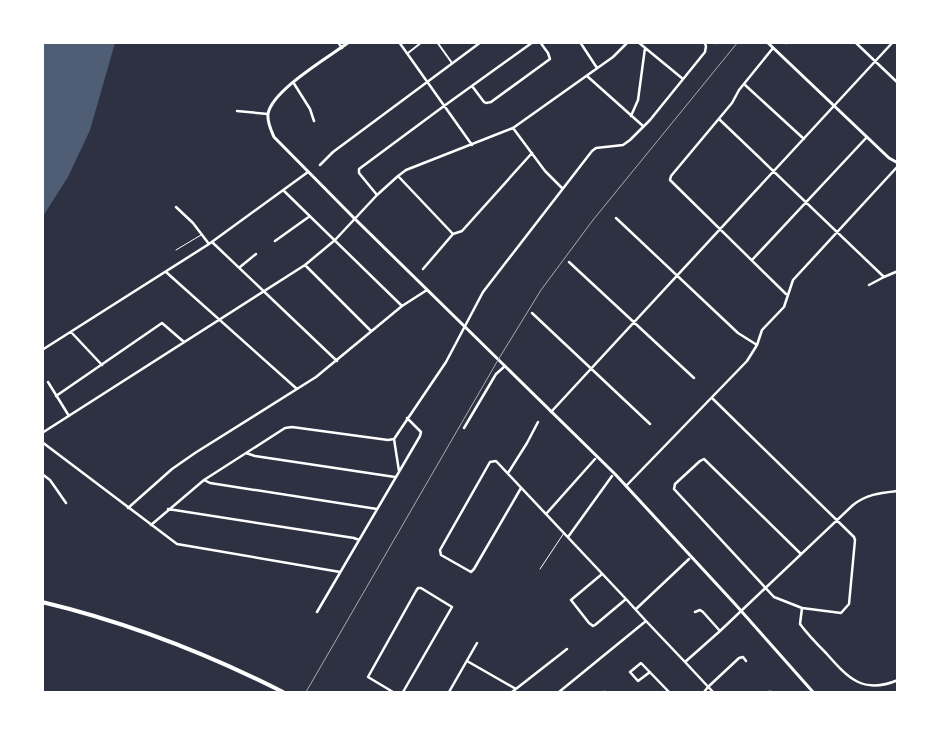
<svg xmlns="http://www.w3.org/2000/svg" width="940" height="735" viewBox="0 0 940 735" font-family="'Golos Text',sans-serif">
<rect width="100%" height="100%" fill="#2d3142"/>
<path fill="#4f5d75" d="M 43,42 L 115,43 L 90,130 L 68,177 L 43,216 Z"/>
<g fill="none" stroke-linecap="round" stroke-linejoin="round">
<path stroke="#4f5d75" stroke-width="1" d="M 716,45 L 716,42"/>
<path stroke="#fff" stroke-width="1" d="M 176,250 L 201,235
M 540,569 L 564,533"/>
<path stroke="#fff" stroke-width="2" d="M 437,42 L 452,63
M 408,53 L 422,42"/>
<path stroke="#fff" stroke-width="2.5" d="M 338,42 L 342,48
M 399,42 L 472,145
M 580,42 L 597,68
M 638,42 L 683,79
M 855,42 L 898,83
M 786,43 L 787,42
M 773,48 L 739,90 L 732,103 L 671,176 L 670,180 L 786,294
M 587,76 L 643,126
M 293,82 L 310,109 L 314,121
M 744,84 L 804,139
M 472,86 L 484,102 L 486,103 L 491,102 L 550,59 L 548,53 L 540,42
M 237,111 L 268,114
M 631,116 L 638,100 L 645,48
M 719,119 L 884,277 L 898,271
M 513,128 L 545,171 L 562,188
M 320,165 L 333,152 L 481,42
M 398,176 L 453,234
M 283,190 L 402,306
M 377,195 L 359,173 L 359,169 L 444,106 L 533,42
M 176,207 L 193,223 L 209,244
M 616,218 L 738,333 L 757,345
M 275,241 L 310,216
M 212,242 L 337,361
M 752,260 L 867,137
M 569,262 L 694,378
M 305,265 L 371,331
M 240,267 L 256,254
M 423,269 L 453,234 L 462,231 L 532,153
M 166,272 L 297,389
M 869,285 L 884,277
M 532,313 L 650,424
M 71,332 L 102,365
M 42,350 L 209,244 L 308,172
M 48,382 L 69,416
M 56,396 L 162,323 L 184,342
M 712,398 L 854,537 L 855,540 L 849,604 L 841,613 L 802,608 L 774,597 L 674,489 L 675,484 L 700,461 L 704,459 L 801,554
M 551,412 L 893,42
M 464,428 L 496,374 L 505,366
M 42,433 L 305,265 L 335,240 L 377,195 L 398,176 L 406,170 L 513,128 L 613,57 L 628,42
M 42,442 L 177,544 L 340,572
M 246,453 L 255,456 L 395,477
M 399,471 L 394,439 L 446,362 L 483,292 L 592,151 L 596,148 L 623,145 L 630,140 L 650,120 L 705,52 L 706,46 L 704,42
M 508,473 L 527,443 L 538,422
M 42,474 L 50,480 L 66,503
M 204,480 L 210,483 L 377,509
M 626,486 L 747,361 L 757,345 L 762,330 L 784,307 L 793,280 L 898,166
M 521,488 L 474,569 L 471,572 L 441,555 L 440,550 L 490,462 L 496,461 L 626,599 L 646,621
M 128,508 L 172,469 L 195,453 L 316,377 L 402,306 L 427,290
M 168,509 L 354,538 L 359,540
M 546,514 L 595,459
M 151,525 L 204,480 L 285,428 L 292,427 L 388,440 L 394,439
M 568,537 L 612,476
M 602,574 L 571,600 L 589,623 L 593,626 L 595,625 L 626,599
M 802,608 L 800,624 C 808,635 817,644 826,653 C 848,678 863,695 898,680
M 636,609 L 689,559
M 317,612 L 420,436 L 421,432 L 407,418
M 695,612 L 700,610 L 703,612 L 720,631
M 467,661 L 516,689
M 685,662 L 713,692
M 650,672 L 638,681 L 630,672 L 641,663 L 669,692
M 393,692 L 368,677 L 416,591 L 418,588 L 421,588 L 452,607 L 403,692
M 449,692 L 477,643
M 512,692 L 567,649
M 559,692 L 646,621 L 685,662 L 720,631 L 853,505 C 867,494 880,493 898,491
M 604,692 L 605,692
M 704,692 L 708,687 L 739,658 L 743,657 L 746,661
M 769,692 L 771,692"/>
<path stroke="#fff" stroke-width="3" d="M 349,42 C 329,57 272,90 268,114 C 267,122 271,130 274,137 L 355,219 L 615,474 L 735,604 L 813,692
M 767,42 L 889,158 L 898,163"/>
<path stroke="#fff" stroke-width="4" d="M 42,602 C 126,622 206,653 283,692"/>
<path stroke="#abadb3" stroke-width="1" d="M 306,692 L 498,360 L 541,290 L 593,220 L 738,42"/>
</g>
<rect width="940" height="735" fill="none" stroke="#ffffff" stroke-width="88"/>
</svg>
